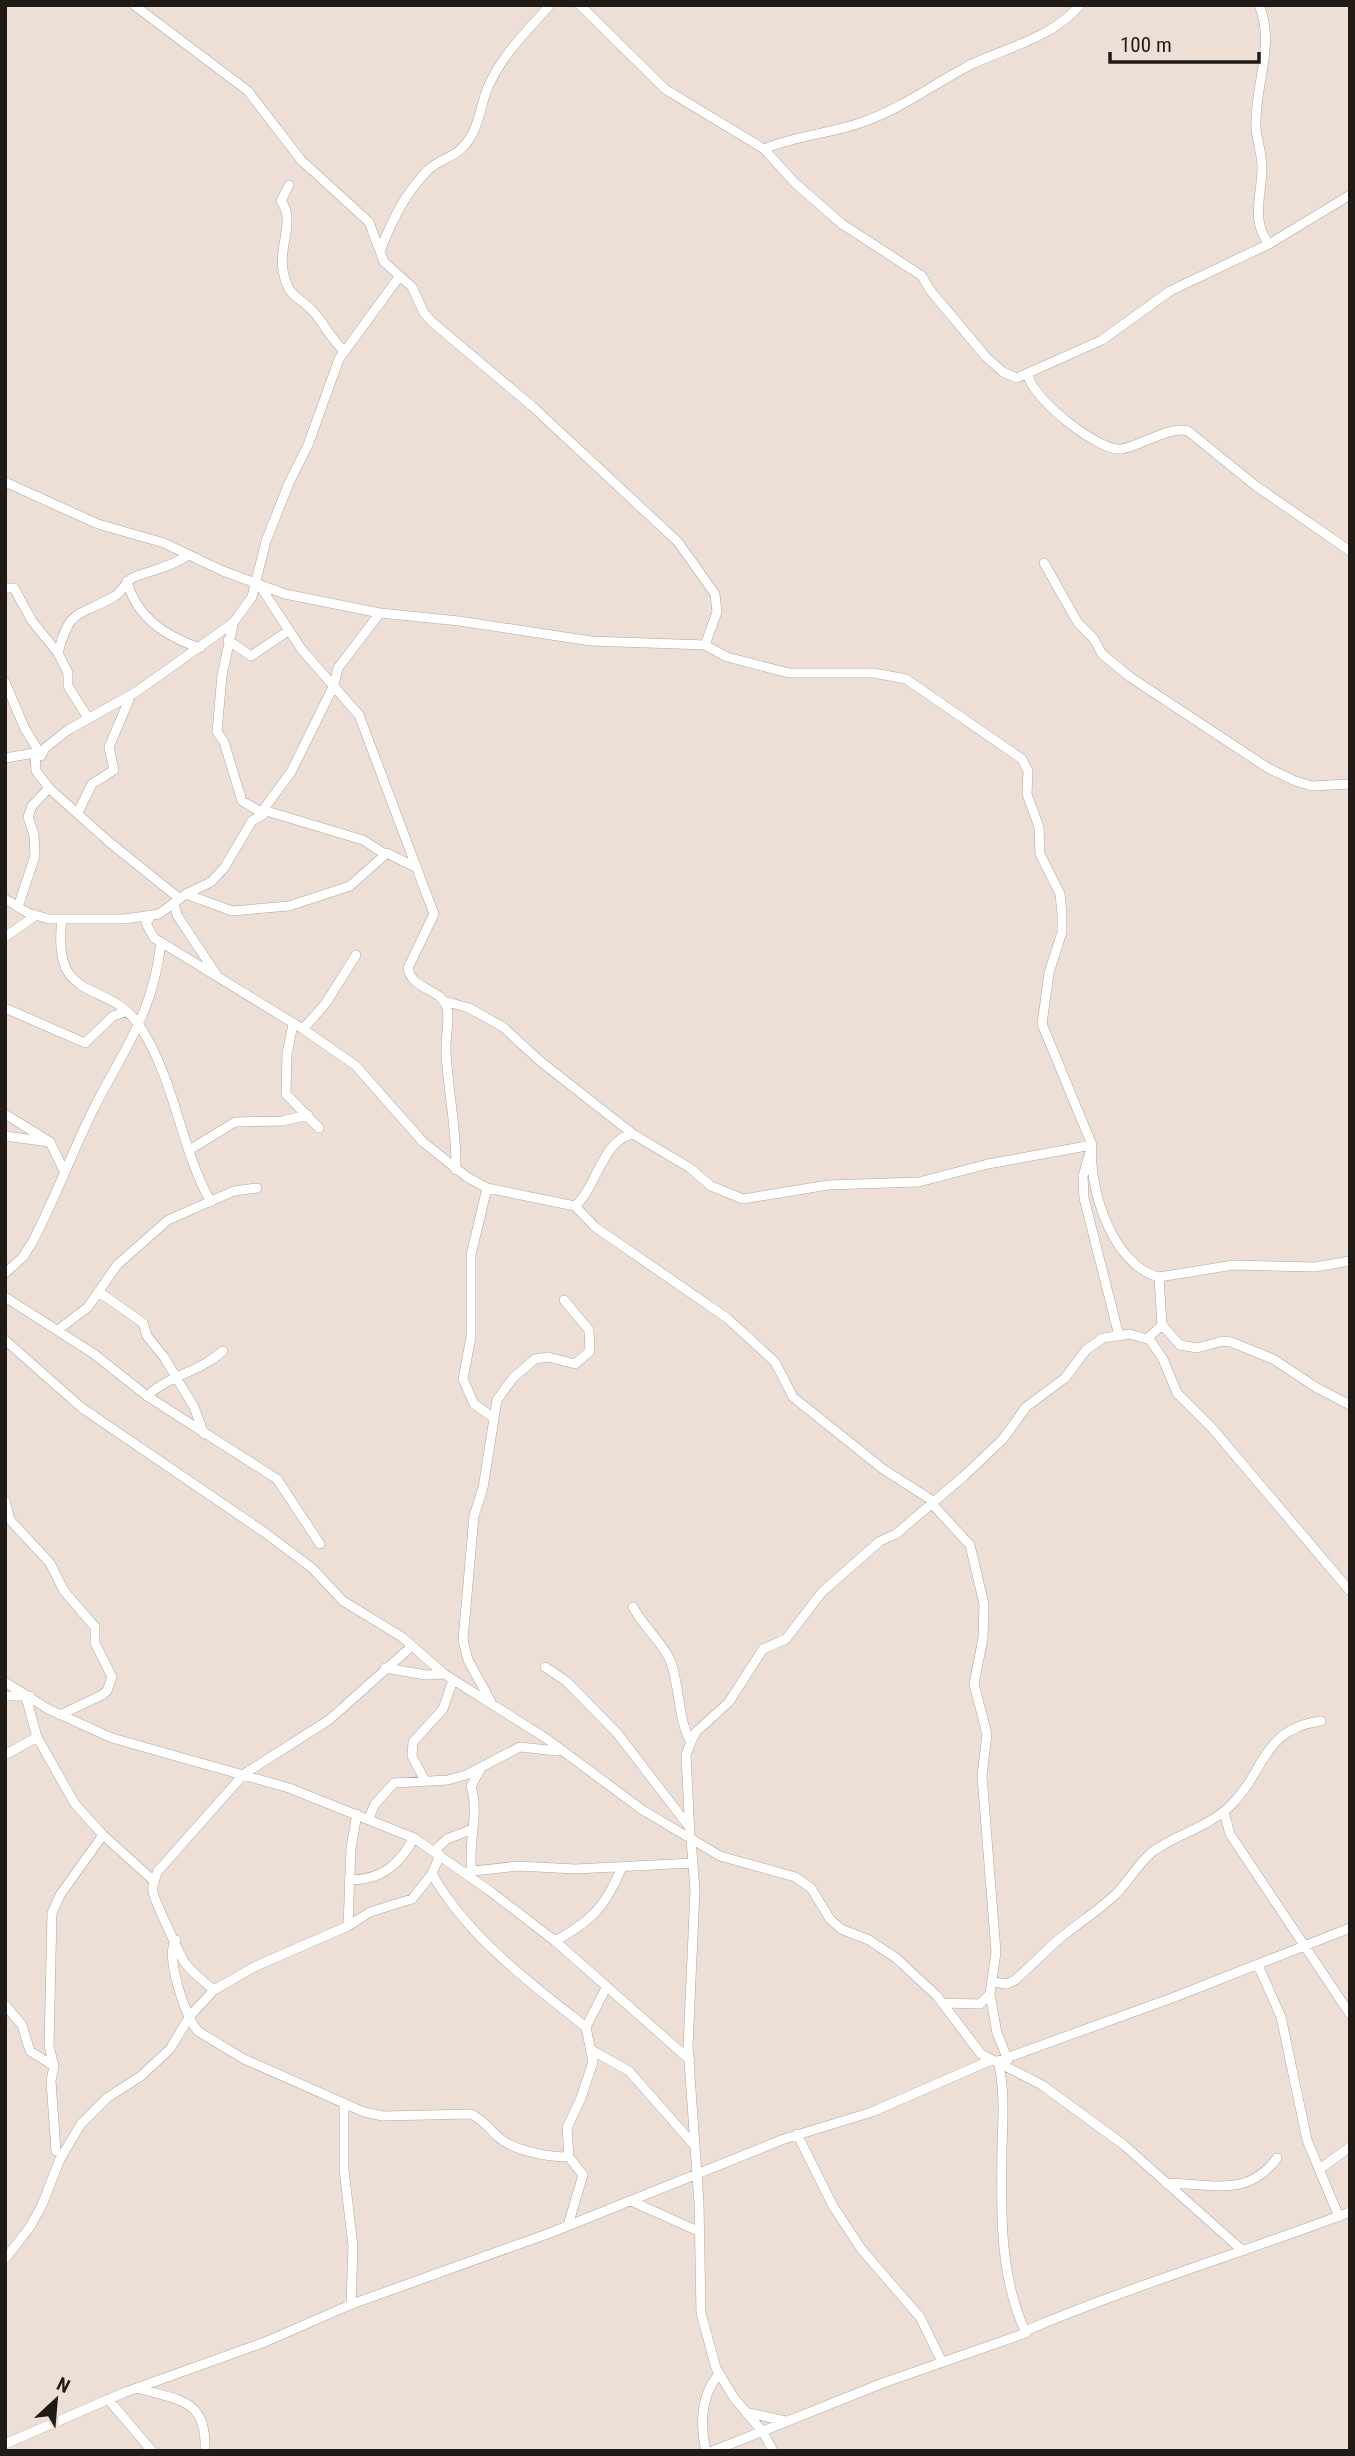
<svg xmlns="http://www.w3.org/2000/svg" width="1355" height="2456" viewBox="0 0 1355 2456" font-family="'Roboto Condensed',sans-serif">
<rect width="100%" height="100%" fill="#eedfd6"/>
<g fill="none" stroke-linecap="round" stroke-linejoin="round">
<g stroke="#b3a59d" stroke-width="10">
<path id="minor" d="M 580,5 L 665,89 L 764,149 L 795,183 L 842,224 L 922,276 L 930,290 L 986,357 L 1003,372 L 1017,378 L 1102,340 L 1170,291 L 1269,244 L 1350,195
M 1259,5 C 1276,45 1254,86 1256,128 C 1257,142 1263,156 1262,171 C 1261,197 1251,222 1269,244
M 764,149 C 797,135 830,134 863,122 C 903,108 935,83 972,64 C 1009,47 1053,37 1080,5
M 289,185 L 281,201 C 296,221 278,247 283,270 C 288,301 302,296 317,316 C 326,328 332,339 343,350
M 381,249 C 391,222 407,191 428,170 C 442,157 458,158 470,138 C 480,123 481,103 488,87 C 502,55 527,31 550,5
M 1028,375 C 1032,398 1098,452 1122,449 C 1140,446 1172,425 1188,431 L 1256,486 L 1350,551
M 5,482 L 98,524 L 164,543 L 223,571 L 285,594 L 380,613 L 459,621 L 591,641 L 705,645 L 717,612 L 715,594 L 678,542 L 532,406 L 432,322 L 424,313 L 412,287 L 384,262 L 369,222 L 301,160 L 248,91 L 134,5
M 1044,563 L 1078,623 L 1094,639 L 1102,654 L 1130,677 L 1268,768 L 1295,781 L 1312,786 L 1350,784
M 127,581 C 136,617 167,637 200,648
M 258,583 L 302,650 L 359,715 L 434,914 L 408,968 C 411,990 442,988 447,1008 C 450,1020 445,1039 446,1052 C 448,1092 457,1130 456,1170
M 5,588 L 14,588 L 32,621 L 58,653 L 68,673 L 68,686 L 88,718
M 233,625 L 222,675 L 217,732 L 224,742 L 242,801 L 264,814
M 228,640 L 251,656 L 288,631
M 705,645 L 727,657 L 789,673 L 874,673 L 906,679 L 1022,759 L 1028,771 L 1027,794 L 1039,827 L 1040,854 L 1060,894 L 1062,914 L 1062,932 L 1049,973 L 1042,1024 L 1092,1145 L 1083,1176 L 1084,1198 L 1119,1336
M 58,653 C 70,607 77,618 115,596 C 123,591 125,581 134,577 C 153,570 171,567 188,555
M 5,682 L 25,729 L 41,755
M 35,753 L 36,771 L 50,789 L 108,841 L 180,899
M 5,758 L 35,753 L 41,756 L 45,748 L 68,730 L 136,692 L 233,623 L 252,597 L 266,541 L 289,483 L 308,445 L 339,359 L 399,277
M 263,810 L 363,840 L 385,854
M 78,812 L 92,784 L 114,770 L 109,747 L 131,695
M 186,894 L 232,911 L 289,906 L 350,886 L 387,853 L 415,867
M 5,899 L 28,913 L 49,919 L 125,919 L 159,914 L 186,894 L 211,882 L 224,868 L 252,821 L 264,814 L 263,810 L 291,772 L 334,685 L 338,668 L 380,613
M 174,903 L 177,915 L 216,974
M 18,907 L 35,856 L 34,835 L 28,817 L 32,806 L 49,788
M 150,917 L 146,923 L 154,938 L 303,1029 L 355,1065 L 423,1142 L 467,1177 L 487,1188 L 575,1206 L 595,1227 L 727,1318 L 775,1362 L 793,1397 L 883,1469 L 933,1501 L 934,1506 L 970,1545 L 984,1604 L 983,1638 L 974,1684 L 987,1734 L 982,1776 L 996,1952 L 990,1994 L 980,2004 L 944,2003
M 62,920 C 51,1006 107,978 139,1025 C 176,1081 180,1148 211,1202
M 5,937 L 35,916
M 444,1001 L 469,1008 L 503,1027 L 540,1061 L 633,1134
M 5,1008 L 85,1043 L 113,1016 L 125,1012
M 293,1024 L 287,1054 L 286,1094 L 319,1128
M 303,1029 L 326,1003 L 356,955
M 5,1114 L 50,1142 L 64,1171
M 5,1136 L 49,1142
M 191,1149 L 235,1122 L 282,1121 L 308,1115
M 487,1188 L 471,1255 L 471,1337 L 463,1379 L 474,1404 L 494,1418
M 575,1206 C 597,1187 602,1140 633,1134 L 690,1168 L 711,1186 L 743,1199 L 828,1185 L 919,1182 L 988,1164 L 1092,1145 C 1088,1188 1113,1266 1159,1277 L 1234,1265 L 1315,1267 L 1350,1261
M 5,1273 L 23,1257 L 33,1241 C 55,1198 72,1153 93,1110 C 124,1048 153,1015 161,942
M 99,1292 L 143,1323 L 147,1336 L 164,1357 L 194,1407 L 204,1434
M 5,1297 L 94,1354 L 147,1396 L 277,1479 L 320,1544
M 1162,1325 L 1180,1345 L 1197,1348 L 1223,1341 L 1231,1342 L 1273,1359 L 1317,1388 L 1350,1405
M 58,1330 L 88,1307 L 117,1265 L 168,1220 L 234,1191 L 257,1188
M 5,1340 L 82,1408 L 264,1532 L 312,1568 L 343,1601 L 402,1637 L 444,1674 L 547,1739 L 641,1809 L 720,1856 L 795,1877 L 811,1888 L 830,1919 L 841,1929 L 869,1940 L 896,1958 L 937,1996 L 981,2054 L 1042,2085 L 1124,2145 L 1243,2251
M 1150,1340 L 1149,1337 L 1162,1325 L 1159,1277
M 147,1396 C 171,1374 198,1373 223,1351
M 5,1501 L 10,1520 L 50,1563 L 64,1591 L 95,1627 L 95,1643 L 112,1677 L 107,1691 L 102,1695 L 60,1715
M 633,1607 C 643,1627 663,1642 671,1662 C 680,1689 678,1721 691,1742 L 686,1755 L 690,1836
M 545,1667 L 566,1681 L 617,1733 L 690,1828
M 385,1668 L 426,1675 L 444,1674
M 5,1682 L 48,1709 L 112,1738 L 289,1788 L 414,1838 L 490,1891 L 555,1941 L 690,2060
M 5,1696 L 30,1696
M 26,1697 L 37,1737 L 75,1804 L 103,1835 L 154,1881
M 491,1702 L 468,1660 L 463,1640 L 474,1516 L 483,1488 L 497,1400 L 513,1378 L 535,1359 L 548,1357 L 575,1364 L 590,1351 L 589,1330 L 564,1300
M 691,1742 L 696,1732 L 729,1702 L 763,1649 L 786,1639 L 822,1592 L 880,1541 L 896,1534 L 964,1476 L 1003,1439 L 1026,1407 L 1065,1378 L 1086,1350 L 1103,1338 L 1130,1334 L 1150,1340 L 1163,1359 L 1177,1393 L 1212,1428 L 1350,1591
M 5,1755 L 37,1737
M 425,1781 L 412,1756 L 413,1742 L 443,1709 L 453,1680
M 1224,1812 L 1230,1834 L 1350,2014
M 369,1818 L 375,1804 L 394,1783 L 448,1780 L 466,1775 L 520,1747 L 557,1751
M 691,1839 L 695,1890 L 688,2047 L 699,2203 L 701,2313 L 716,2368 L 734,2398 L 763,2432 L 773,2451
M 434,1851 L 447,1839 L 473,1829
M 465,1872 L 518,1866 L 575,1869 L 693,1863
M 472,1873 C 467,1843 480,1815 471,1786 L 480,1770
M 432,1874 C 468,1937 530,1983 586,2027
M 349,1880 C 382,1880 399,1865 414,1838
M 348,1926 L 351,1848 L 357,1814
M 176,1940 C 164,1954 186,2021 199,2032 L 244,2059 L 364,2112 L 383,2116 L 471,2114 C 483,2120 488,2127 497,2136 C 513,2151 548,2157 569,2157 L 583,2175 L 568,2225
M 555,1941 C 593,1920 605,1907 622,1867
M 1258,1965 L 1281,2017 L 1307,2140 L 1339,2217
M 994,1982 L 1007,1984 L 1015,1980 C 1030,1967 1043,1953 1058,1940 C 1077,1924 1098,1911 1116,1894 C 1128,1882 1142,1858 1155,1850 C 1178,1834 1207,1827 1228,1808 C 1265,1775 1260,1729 1321,1721
M 214,1990 C 204,1982 193,1973 185,1963 C 182,1959 153,1897 153,1892 C 152,1884 155,1878 158,1871 L 244,1774 L 329,1720 L 412,1646
M 990,1994 L 997,2033 L 1008,2060
M 5,2005 L 22,2025 L 30,2051 L 54,2066
M 593,2051 L 629,2071 L 694,2145
M 344,2103 L 344,2170 L 353,2246 L 351,2305
M 797,2134 L 833,2206 L 862,2250 L 920,2317 L 942,2362
M 56,2151 L 51,2081 L 54,2066 L 49,2046 L 52,1913 L 60,1895 L 103,1835
M 569,2157 L 567,2128 L 581,2098 L 593,2062 L 586,2027 L 606,1988
M 1321,2168 L 1350,2147
M 1166,2183 C 1210,2183 1247,2199 1277,2158
M 631,2201 L 700,2232
M 5,2259 L 30,2227 L 42,2205 L 60,2159 L 81,2124 L 107,2098 L 141,2076 L 170,2049 L 190,2016 L 214,1990 L 256,1966 L 348,1926 L 370,1912 L 412,1899 L 432,1874 L 440,1855
M 1026,2333 C 999,2276 1001,2210 1002,2147 C 1003,2118 1005,2089 998,2061 L 1172,1998 L 1350,1928
M 137,2388 C 180,2401 207,2398 205,2451
M 108,2399 L 152,2451
M 749,2413 L 786,2421
M 5,2444 L 123,2393 L 265,2342 L 352,2304 L 550,2233 L 784,2139 L 872,2112 L 989,2061
M 706,2451 C 700,2424 701,2395 719,2374
M 713,2451 L 883,2383 L 1026,2333 L 1025,2331 C 1131,2286 1242,2253 1350,2212"/>
</g>
<use href="#minor" stroke="#fff" stroke-width="9"/>
</g>
<rect width="1355" height="2456" fill="none" stroke="#211b18" stroke-width="14"/>
<g transform="translate(56 2400) rotate(26)" stroke="#eedfd6" stroke-width="5" paint-order="stroke">
<path d="M0-5L12 26L0 18L-12 26Z" fill="#211b18"/>
<text y="-10" font-size="19" font-weight="bold" text-anchor="middle" fill="#211b18">N</text>
</g>
<path d="M1110 52v10h149v-10" fill="none" stroke="#211b18" stroke-width="3.5"/>
<text x="1120" y="52" font-size="21" fill="#211b18" stroke="#eedfd6" stroke-width="5" paint-order="stroke">100 m</text>
</svg>
